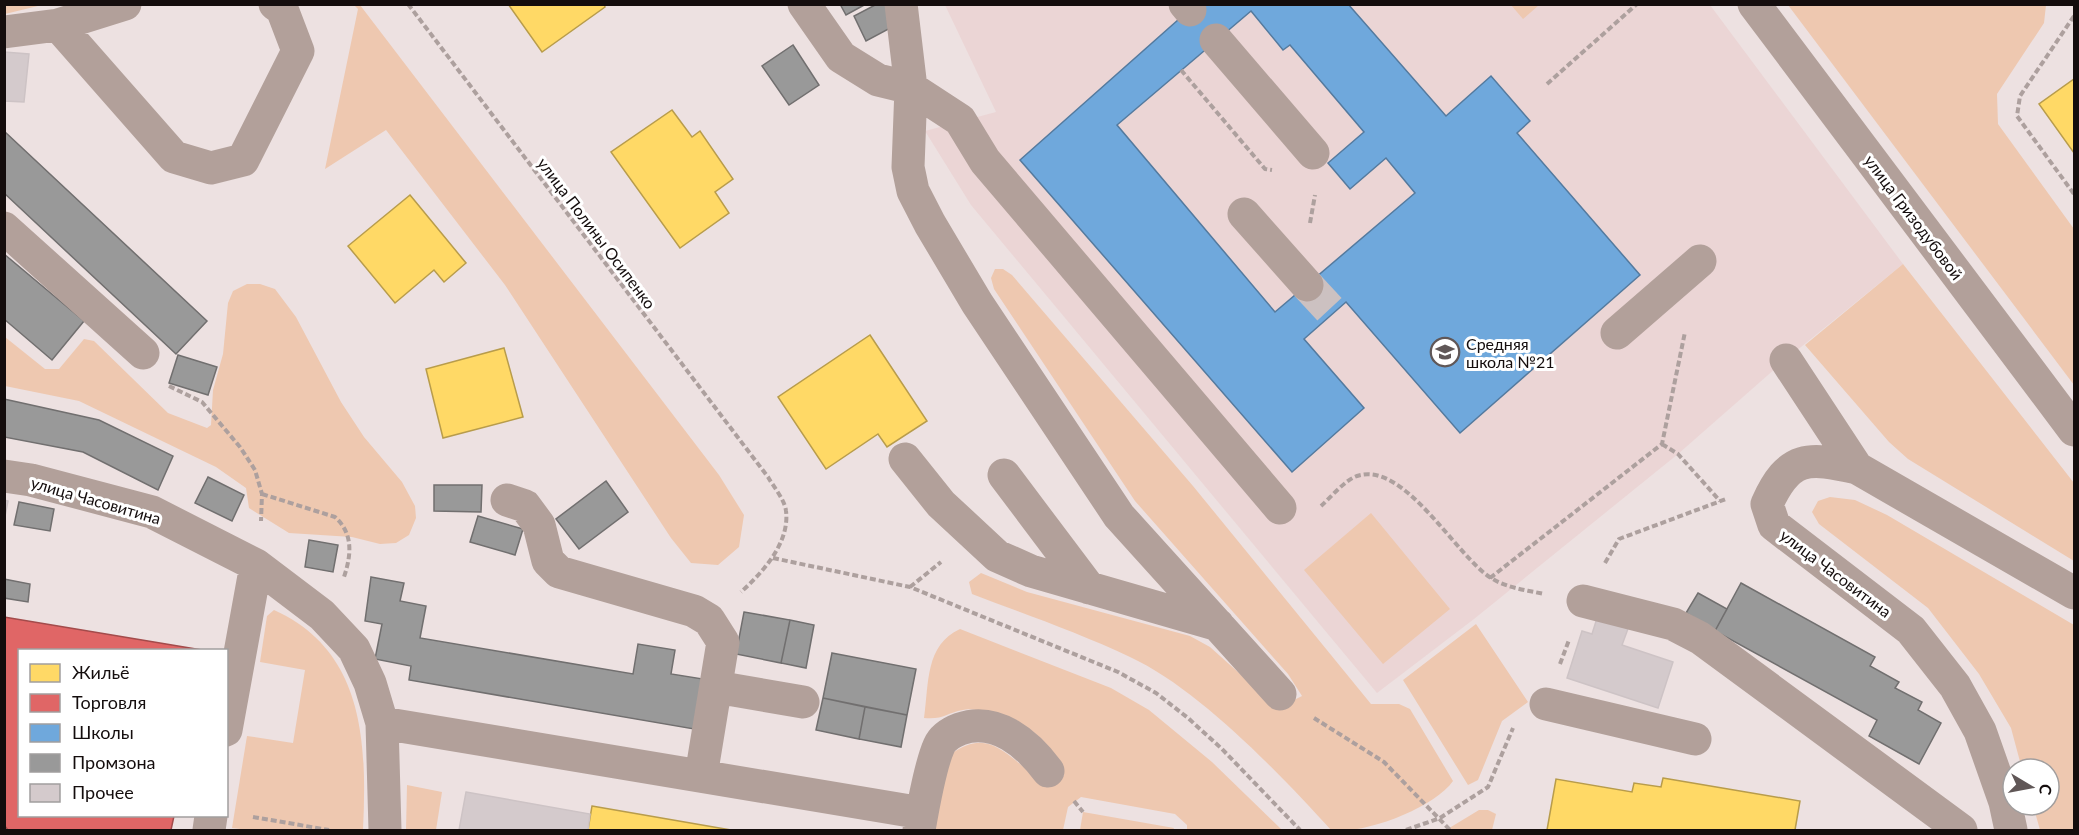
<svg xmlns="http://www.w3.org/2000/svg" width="2079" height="835" font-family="Lato,sans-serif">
  <rect width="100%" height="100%" fill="#ede1e1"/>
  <!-- built -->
  <path fill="#ebd5d5" d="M945 5H1710L1903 264 1785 360 1678 454 1474 619 1377 693 971 205 925 131 996 112Z"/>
  <!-- green -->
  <path fill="#eec8b0" d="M5 4H42V5L5 14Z
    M354 5H360L719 475 744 515 739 547 718 565 691 563 671 538 505 285 386 130 325 169 358 9Z
    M1511 5H1539L1523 19Z
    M1788 5H2046L2044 23 1997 94 1998 124 2074 229V385Z
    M1903 264 2074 483V561L1908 459 1889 442 1805 345Z
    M995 269H1003L1012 275 1193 486 1371 704H1399L1410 709 1453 781C1434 808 1364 835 1331 830 1279 773 1199 689 1130 657 1079 633 1024 614 972 594L969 582 981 573 1027 592 1190 636 1210 647 1278 708 1302 696 1288 674 1135 501 994 289 991 278Z
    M247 284H260L275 289 296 317 341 402 364 437 402 482 415 506 416 518 409 535 396 543 380 544 352 537 289 533 249 508 246 488 216 467 79 401 5 386V337L45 369H59L84 339 94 341 168 413 207 428 211 425 213 390 223 354 228 303 233 291Z
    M1830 497 1855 500 1887 515 2074 625V830H2040L2033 805H2049V769H2022L2011 728 1979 674 1928 608 1819 524 1812 512 1818 501Z
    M1371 513 1450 609 1383 664 1304 570Z
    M274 610C365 651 367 744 363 830H248L232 828 247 736 293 743 305 670 260 662 267 616Z
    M1476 624 1528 702 1502 721 1478 780 1468 785 1403 680Z
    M960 629 1111 688 1149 710 1212 762 1282 830H1187V825L1175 814 1081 797 1068 807 1063 830H933L951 754C983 731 999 747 1025 768 1033 775 1044 780 1053 786L1064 775C1052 740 1023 718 986 712 979 711 970 708 963 710 946 713 943 720 924 718 929 683 925 645 960 629Z
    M407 785 442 792 436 830H406Z
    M1479 810H1488L1496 814 1492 830H1446Z
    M1083 812 1174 828 1173 830H1080Z"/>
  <!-- homes -->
  <path fill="#ffd966" stroke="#b89c4b" stroke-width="1.5" d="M508 4H604L605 7 542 52Z
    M2074 79V153L2039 104Z
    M672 110 692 137 700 131 733 179 715 192 729 213 680 248 611 152Z
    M410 195 466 263 444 282 434 270 395 303 348 246Z
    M870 335 927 421 887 447 878 434 826 469 778 397Z
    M504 348 523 417 443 438 426 369Z
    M1663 778 1800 801 1795 830H1547L1556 779 1632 792 1634 783 1661 787Z
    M592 806 731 830H588Z"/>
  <!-- shops -->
  <path fill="#e06666" stroke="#a34b4b" stroke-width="1.5" d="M4 617 202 650H20V816H174L171 830H8L4 825Z"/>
  <!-- schools -->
  <path fill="#6fa8dc" stroke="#547a9e" stroke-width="1.5" fill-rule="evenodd" d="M1196 4H1348L1446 116 1491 76 1530 121 1517 133 1640 275 1460 433 1346 302 1304 339 1364 408 1292 472 1020 160ZM1251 11 1283 50 1290 45 1364 132 1328 163 1350 189 1386 158 1415 193 1275 312 1117 125Z"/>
  <!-- industry -->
  <path fill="#999" stroke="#716f6f" stroke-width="1.5" d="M840 4H866L846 15Z
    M877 4H885L896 25 866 41 854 16Z
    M793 45 819 85 789 105 762 66Z
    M4 131 207 321 176 354 4 193Z
    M4 254 84 321 52 360 4 319Z
    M178 355 217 367 208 395 169 383Z
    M4 399 99 420 173 456 158 490 83 452 4 437Z
    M208 477 244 495 232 521 195 503Z
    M606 481 628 512 579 549 556 519Z
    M434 485H482L481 512 434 511Z
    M19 502 54 509 50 531 14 525Z
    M478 516 523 529 515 555 470 542Z
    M309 540 338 545 333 572 305 567Z
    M371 577 404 583 400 601 426 606 420 638 633 674 638 644 675 650 671 674 703 679 694 729 409 680 411 666 375 659 382 624 365 621Z
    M4 579 30 584 28 602 4 598Z
    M1741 583 1875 657 1870 666 1899 682 1895 688 1922 702 1918 710 1941 723 1919 764 1869 736 1877 720 1715 631Z
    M1698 593 1727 609 1715 631 1686 613Z
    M744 612 790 620 781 663 736 654Z
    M790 620 814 625 806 668 781 663Z
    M832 653 916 669 907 715 823 698Z
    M823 698 865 707 859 739 816 730Z
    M865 707 907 715 901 747 859 739Z"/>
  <!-- building -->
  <path fill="#d4cacc" stroke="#cdc3c5" stroke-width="1.5" d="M4 52 29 54 24 102 4 101Z
    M4 500 8 501 4 521Z
    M1598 615 1629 626 1622 645 1673 662 1658 708 1567 678 1582 631 1592 634Z
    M466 792 590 814 588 830H459Z"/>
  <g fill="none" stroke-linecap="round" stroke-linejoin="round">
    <!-- minor-tunnel -->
    <path stroke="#ccc1c1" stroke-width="33" stroke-dasharray="33 16" stroke-linecap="butt" d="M1307 285 1333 313"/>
    <!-- path -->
    <path stroke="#ada09e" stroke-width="4" stroke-dasharray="6 3" stroke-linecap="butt" d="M408 4 768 477C773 486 785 500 786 511 790 543 762 573 741 592
      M2074 16 2020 96 2017 116 2074 194
      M1181 70 1265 169 1272 170
      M1547 84 1637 4
      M1310 223 1315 195
      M169 386 202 402 240 447 255 470 262 494 261 521
      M1662 444 1678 454 1720 501
      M262 494 335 517C354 534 351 556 344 577
      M1321 506C1331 497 1345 480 1357 476 1404 460 1456 556 1491 578 1507 588 1526 590 1544 594
      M773 558 910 587 1118 672 1156 693 1188 718 1222 749 1300 830
      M1605 563 1619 539 1726 499
      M1490 578 1662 444 1685 332
      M910 587 941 562
      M1560 664 1569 640
      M1314 718 1384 762 1450 830
      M1074 801 1083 812
      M253 817 329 830
      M1406 830 1440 818 1488 787 1513 728"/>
    <!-- minor -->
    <path stroke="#b2a09a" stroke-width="33" d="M804 4 841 57 878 80 911 88 960 120 985 161 1280 508
      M901 4 911 88 908 167 913 191 930 224 977 303 1119 516 1280 694
      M1185 4 1190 10
      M1754 4 2074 430
      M58 25 174 157 211 168 243 160 298 51 282 9 275 4
      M4 32 58 25 125 4
      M1216 40 1313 153
      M1244 214 1307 285
      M4 228 143 353
      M1617 333 1700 261
      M1786 360 1857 468
      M905 459 941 504 997 556 1031 571 1218 625
      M1004 475 1089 588
      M4 476 31 480 152 512 256 565 322 615 354 649 370 683 382 723 385 830
      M507 500 525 506 539 525 548 561 559 572 694 611 709 620 723 642 701 776
      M1583 601 1673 624 1700 638 1961 830
      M716 687 803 702
      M1546 704 1695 739
      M382 723 922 813
      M226 730 256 565
      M209 830 211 816
      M919 830C923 807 930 766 939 746 943 737 952 732 960 729 996 716 1028 744 1048 771
      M2011 830 2005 802 1980 731 1955 686 1911 630 1774 525 1767 504C1789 455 1808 457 1857 468L2074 593"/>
  </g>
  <!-- icons -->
  <defs>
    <g id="school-ring" transform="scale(1.5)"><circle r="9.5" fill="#fff" stroke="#605757" stroke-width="1.5"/><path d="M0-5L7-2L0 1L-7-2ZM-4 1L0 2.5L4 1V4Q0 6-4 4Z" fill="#605757"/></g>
  </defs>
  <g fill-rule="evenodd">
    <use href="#school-ring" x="1445" y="352"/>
  </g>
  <g text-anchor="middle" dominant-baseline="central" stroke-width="6" stroke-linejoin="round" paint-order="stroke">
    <!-- street labels -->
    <g font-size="16" fill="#140d0d" stroke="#fff">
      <text transform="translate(1914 217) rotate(53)">улица Гризодубовой</text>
      <text transform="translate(597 233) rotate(53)">улица Полины Осипенко</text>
      <text transform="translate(96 500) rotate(16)">улица Часовитина</text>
      <text transform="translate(1836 573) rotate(37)">улица Часовитина</text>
    </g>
    <!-- poi labels -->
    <g font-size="16" fill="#140d0d" stroke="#fff" text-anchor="start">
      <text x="1466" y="343">Средняя<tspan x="1466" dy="18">школа №21</tspan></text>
    </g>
  </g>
  <!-- border -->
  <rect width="2079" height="835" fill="none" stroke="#140d0d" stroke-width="12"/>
  <!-- legend -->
  <rect x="18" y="649" width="210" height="168" fill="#ffffff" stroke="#a19e9e" stroke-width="1.5"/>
  <rect x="30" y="664" width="30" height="18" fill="#ffd966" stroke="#a19e9e" stroke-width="1.5"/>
  <text x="72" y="679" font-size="18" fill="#140d0d">Жильё</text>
  <rect x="30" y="694" width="30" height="18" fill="#e06666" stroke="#a19e9e" stroke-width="1.5"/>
  <text x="72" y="709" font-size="18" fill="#140d0d">Торговля</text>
  <rect x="30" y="724" width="30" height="18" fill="#6fa8dc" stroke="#a19e9e" stroke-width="1.5"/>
  <text x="72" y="739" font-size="18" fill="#140d0d">Школы</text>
  <rect x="30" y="754" width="30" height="18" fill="#999999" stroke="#a19e9e" stroke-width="1.5"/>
  <text x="72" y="769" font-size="18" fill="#140d0d">Промзона</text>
  <rect x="30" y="784" width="30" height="18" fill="#d4cacc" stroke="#a19e9e" stroke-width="1.5"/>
  <text x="72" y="799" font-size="18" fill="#140d0d">Прочее</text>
  <!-- north arrow -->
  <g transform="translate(2031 787) rotate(100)"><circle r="28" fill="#ffffff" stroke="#a19e9e" stroke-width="1.5"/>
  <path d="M0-4.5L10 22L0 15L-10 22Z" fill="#605757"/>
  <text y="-9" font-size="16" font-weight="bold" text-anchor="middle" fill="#140d0d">С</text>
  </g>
</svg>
